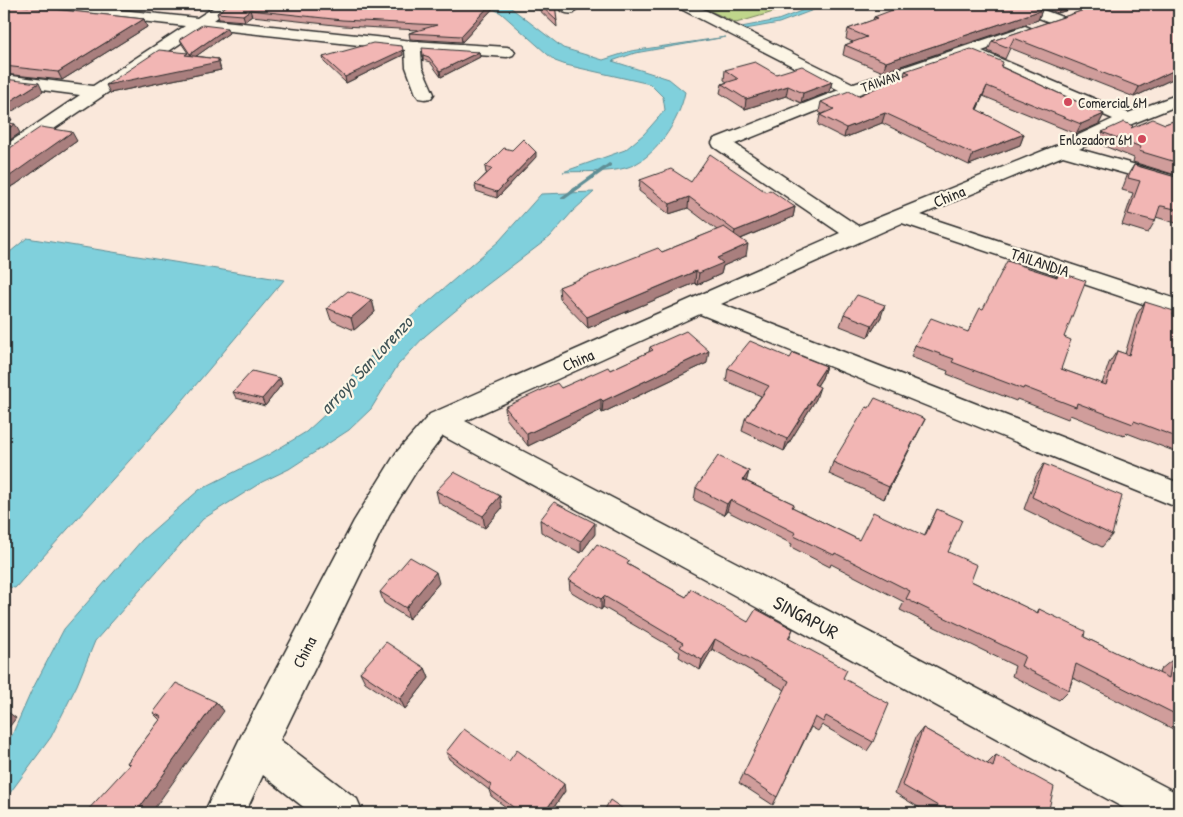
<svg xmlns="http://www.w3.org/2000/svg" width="1183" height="817" font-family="'Patrick Hand',sans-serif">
  <rect width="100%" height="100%" fill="#fae8db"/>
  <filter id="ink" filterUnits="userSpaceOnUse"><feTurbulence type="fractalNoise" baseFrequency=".02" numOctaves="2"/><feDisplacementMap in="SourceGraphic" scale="10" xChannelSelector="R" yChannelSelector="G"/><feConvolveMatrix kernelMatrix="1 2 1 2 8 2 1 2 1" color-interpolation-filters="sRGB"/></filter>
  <g filter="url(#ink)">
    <!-- green -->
    <path fill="#bfd58b" stroke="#75805b" d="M696 4H801L736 23Z"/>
    <!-- water -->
    <path fill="#80d0dc" stroke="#5e8e95" d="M484 4H506L563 48 603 60 631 51 726 37 635 53 612 61 669 79 685 92C680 120 654 161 625 168 609 173 581 171 563 172L625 150 644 134 665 110 663 97 650 84 566 65 555 61 501 13Z
      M819 4H829L779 23 740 30 736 28 778 20Z
      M594 192 573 211 550 237 484 287 425 336 398 365 371 409 349 430 289 469 262 482 203 519 95 641 77 685 51 737 4 801V745L12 735 31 692 64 629 142 540 199 490 268 455 306 432 330 410 344 387 365 362 406 321 499 241 541 194Z
      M27 238 284 280 173 412 15 588 4 586V257Z"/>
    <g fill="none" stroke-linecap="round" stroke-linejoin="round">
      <!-- stream -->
      <path fill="#5e8e95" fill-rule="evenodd" d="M609 163 611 164V166L565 199H561V197Z"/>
      <!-- minor casing -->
      <g stroke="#2b2b2b" stroke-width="3">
        <path id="minor" d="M19 4H64L197 18 219 4H235L214 20 413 41 507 47 513 49 515 52 513 55 507 57 421 51 422 67 434 94 431 98 425 99 419 98 416 94 406 67 405 50 203 28 11 158 4 160V146L80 95 4 85V75L93 86 185 26 26 8 21 7Z
          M556 4H571L576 10 574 13C565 15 561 11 556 4Z
          M675 4H693L854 84 1025 26 1030 28 1033 31 1030 34 982 51 1128 113 1179 94V105L1134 123 1079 149 1179 177V189L1063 156 921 215 1179 300V316L902 223 721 304 1179 483V508L700 314 465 421 1179 794V813H1133L443 436 417 470 389 515 280 740 357 799 363 813H311L263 775 245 813H204L243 732 354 521 396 453 430 414 840 233 714 147 712 143 714 139 839 90 677 7ZM967 56 1113 119 1055 146 858 226 735 144 859 94Z
          M1008 4H1027L1062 17 1064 20 1062 23H1052L1010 7Z"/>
      </g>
      <!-- minor -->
      <use href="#minor" fill="#fcf5e5" fill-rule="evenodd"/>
    </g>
    <!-- wall -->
    <path fill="#d09d9b" stroke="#2b2b2b" d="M4 4 144 19 147 27 62 80 4 74Z
      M229 4H497L462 42 410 39 409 33 418 30 344 26 252 16 245 21 219 19 217 13Z
      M533 4H555L557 27Z
      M1032 4H1087L1058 13Z
      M1102 4 1179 76 1134 97 1010 48 1005 59 988 51 992 41Z
      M1042 10 1038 20 883 72 843 55 845 45 853 42 846 39 848 29 873 20 874 17Z
      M229 33 196 56 218 59 220 67 221 70 110 93 188 53 182 44 180 39Z
      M479 52 480 57 441 77 430 62 423 60V55Z
      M403 55 346 83 324 62 323 57Z
      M1002 67 1104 114 1099 124 1076 134 983 96 977 110 1024 134 1020 145 969 165 882 123 844 138 818 125 820 115 822 114 819 112 821 102 858 96 904 76 905 71Z
      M725 70 776 74 832 82 829 92 801 103 786 96 745 109 720 93 722 84 727 82 724 80Z
      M1179 119V176L1133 162 1134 158 1097 143 1102 132 1165 124Z
      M77 141 15 185 11 187 4 186V151Z
      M536 157 497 198 476 191 475 185 487 173H486L485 167Z
      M1134 165 1179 178V224L1156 217 1155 221 1148 233 1122 225 1133 193 1122 190 1127 176Z
      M640 180 691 182 766 192 795 207 793 217 741 239 746 256 723 266 721 274 697 285 695 283 588 328 560 299 559 287 662 252 717 230 688 208 669 214 639 191Z
      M1059 272 1064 337 1061 369 1102 384 1109 363 1117 351 1125 354 1137 314 1145 302 1173 315 1179 317V453L1127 433 1124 436 1070 415 1068 419 1017 399 1016 401 947 374 948 371 911 357 915 345 968 332 983 309 1056 277Z
      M372 300 375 312 354 330 331 320 327 308Z
      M844 314 881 317 868 337 840 326Z
      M650 347 707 363 602 413 601 410 528 446 506 418 505 407 561 388 610 370 649 352Z
      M790 358 826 366 822 378 817 386 816 399 784 451 742 431 745 419 761 396 726 381 728 368Z
      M280 378 282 384 265 406 236 398 233 392Z
      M925 419 884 499 829 474 833 462Z
      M1044 464 1112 535 1102 547 1024 509 1036 476Z
      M749 471 746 481 794 504 792 507 859 540 924 536 937 509 948 552 971 581 1037 613 1039 609 1084 637 1159 674 1160 670 1172 660 1179 663V732L1073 678 1069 690 1059 700 1012 676 1015 666 900 610 904 602 831 564 830 567 791 547 792 544 727 511 724 515 694 500 696 488Z
      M436 491 502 508 485 528 439 503Z
      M540 520 595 534 581 553 541 532Z
      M629 565 686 597 748 622 793 629 789 639 843 678 873 742 867 751 822 725 818 731 811 727 773 805 739 783 785 690 712 649 700 670 679 657 680 652 603 607 601 610 570 591 569 580Z
      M439 583 409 619 384 603 380 592Z
      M425 668 429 678 405 709 365 682 360 672Z
      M216 702 224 711 129 765 127 763 160 720 153 713Z
      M923 728 987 764 996 755 1048 813H928L895 793 916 737Z
      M446 752 509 761 565 791 550 813H514L491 796 489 790 449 759Z"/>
    <!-- shaded-wall -->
    <path fill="#a97f7e" stroke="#2b2b2b" d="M491 4H497L462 42 461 36Z
      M1062 4H1087L1058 13Z
      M250 10 252 16 245 21 243 15Z
      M1042 10 1038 20 883 72 886 62Z
      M144 19 147 27 62 80 58 72Z
      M227 28 229 33 192 59 190 54Z
      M402 46 403 55 346 83 345 77Z
      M479 52 480 57 441 77 440 71Z
      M218 59 220 67 221 70 110 93 106 85Z
      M1179 68V76L1134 97 1139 87Z
      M832 82 829 92 801 103 803 93Z
      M39 83 43 92 8 114 12 120 4 125V105Z
      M788 86 786 96 745 109 746 99Z
      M987 86 983 96 972 119 976 109Z
      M885 113 882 123 844 138 846 128Z
      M1104 114 1099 124 1076 134 1081 124Z
      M15 124 20 133 4 144V131Z
      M72 132 77 141 15 185 11 187 5 178Z
      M1024 134 1020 145 969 165 973 154Z
      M536 152V157L497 198V192Z
      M689 197 688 208 669 214 670 204Z
      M795 207 793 217 733 242 735 231Z
      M748 244 746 256 723 266 721 274 697 285 699 273 717 258Z
      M696 271 695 283 588 328 587 317Z
      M372 300 375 312 354 330 351 318Z
      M885 305 881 317 868 337 872 325Z
      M709 351 707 363 602 413 603 401Z
      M826 366 822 378 810 396 814 384Z
      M280 378 282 384 265 406 262 399Z
      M820 387 816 399 784 451 787 439Z
      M601 399V410L528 446 527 434Z
      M925 419 919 431 884 499 889 487Z
      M749 471 746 483 743 480Z
      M500 496 502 508 485 528 483 516Z
      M730 500 727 511 724 515 727 504Z
      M595 523V534L581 553V541Z
      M436 572 439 583 409 619 406 608Z
      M604 596 603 607 601 610V599Z
      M715 639 712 649 700 670 702 660Z
      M425 668 429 678 405 709 400 699Z
      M216 702 224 711 151 813H147L140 807Z
      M4 709 16 718 4 734Z
      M564 784 565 791 550 813H544Z"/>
    <!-- building -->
    <path fill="#f2b6b4" stroke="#2b2b2b" d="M4 4H8L144 19 58 72 4 66Z
      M229 4H491L461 36 409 33 437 25 342 20 250 10 243 15 217 13Z
      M539 4H555L557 21Z
      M908 4H1025L1042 10 886 62 845 45 867 37 848 29 878 18 874 17Z
      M1102 4H1179V68L1139 87 1014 38 1009 48 992 41Z
      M202 25 227 28 190 54 180 39Z
      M373 43 402 46 403 50 345 77 323 57Z
      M422 48 479 52 440 71 429 57 423 55Z
      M971 49 1003 62 1001 67 1104 114 1081 124 987 86 976 109 1024 134 973 154 885 113 846 128 820 115 834 109 821 102 849 91 858 96 910 73 905 71Z
      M159 50 188 53 185 55 218 59V62L106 85Z
      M755 62 776 74 802 66 832 82 803 93 788 86 746 99 722 84 738 79 725 70Z
      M4 79 39 83 4 105Z
      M1153 119 1165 124 1179 119V163L1139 151 1141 147 1102 132 1124 122 1133 126 1131 128Z
      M4 122 15 124 4 131Z
      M41 127 72 132 10 176 5 178H4V151L7 150Z
      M523 139 536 152 497 192 475 185 492 169 485 167 504 148 512 150Z
      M710 154 766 192 770 190 795 207 735 231 689 197 670 204 640 180 671 169 691 182Z
      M1134 165 1179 178V210L1162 206H1160L1155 221 1128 214 1140 181 1128 178Z
      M724 227 748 244 717 258 723 263 699 273 696 271 587 317 559 287 658 248 662 252Z
      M1007 261 1057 277 1059 272 1086 281 1064 337 1071 340 1061 369 1106 385 1117 351 1129 355 1145 302 1174 311 1173 315 1179 317V438L1134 421 1133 424 1077 403 1076 407 1024 387 1023 389 952 362 954 359 915 345 931 318 968 332 980 308 983 309Z
      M348 291 372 300 351 318 327 308Z
      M857 295 885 305 872 325 844 314Z
      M686 331 709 351 603 401 601 399 527 434 505 407 557 383 561 388 608 367 610 370 653 350 650 347Z
      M750 341 790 358 793 353 826 366 814 384 820 387 787 439 745 419 769 386 728 368Z
      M252 371 280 378 262 399 233 392Z
      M875 398 925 419 889 487 833 462 866 407 869 408Z
      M718 456 749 471 743 480 794 504 792 507 859 540 873 512 925 536 937 509 962 520 948 552 977 565 971 581 1038 613 1039 609 1085 631 1084 637 1169 678 1172 660 1179 663V716L1076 664 1069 690 1021 666 1025 656 906 599 910 591 835 553 834 555 794 536 796 533 730 500 727 504 696 488Z
      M1044 464 1122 496 1112 535 1032 497Z
      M454 472 500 496 483 516 436 491Z
      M554 502 595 523 581 541 540 520Z
      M597 544 629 561 627 564 686 597 691 589 748 622 756 609 793 629 788 638 847 670 843 678 889 704 873 742 826 716 823 722 815 717 777 797 743 774 789 681 715 639 702 660 680 647 683 643 604 596 601 599 569 580Z
      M410 557 436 572 406 608 380 592Z
      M386 642 425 668 400 699 360 672Z
      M176 683 216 702 140 807 147 813H85L130 764 127 763 162 717 153 713Z
      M923 728 993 767 996 755 1054 787 1048 813H950L902 785Z
      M464 729 509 761 517 750 564 784 544 813H521L489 789 491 785 446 752Z
      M610 800 629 813H603Z"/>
  </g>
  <!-- markers -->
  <g fill="#d1495b" stroke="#fcf5e5" stroke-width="2">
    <circle cx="1068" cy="102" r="5"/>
    <circle cx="1142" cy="139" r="5"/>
  </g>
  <g text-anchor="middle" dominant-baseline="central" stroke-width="4.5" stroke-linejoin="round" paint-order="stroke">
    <!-- far-street labels -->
    <g font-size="14" fill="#2b2b2b" stroke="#fcf5e5">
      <text transform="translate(880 81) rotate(-19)">TAIWAN</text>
    </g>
    <!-- far-poi labels -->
    <g font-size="14" fill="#2b2b2b" stroke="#fcf5e5" text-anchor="start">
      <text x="1078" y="102">Comercial 6M</text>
      <text x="1132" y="139" text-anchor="end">Enlozadora 6M</text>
    </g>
    <!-- street labels -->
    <g font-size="16" fill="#2b2b2b" stroke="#fcf5e5">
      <text transform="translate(949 196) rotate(-22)">China</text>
      <text transform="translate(1040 262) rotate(18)">TAILANDIA</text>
      <text transform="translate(578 360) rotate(-24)">China</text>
      <text transform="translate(304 652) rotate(-63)">China</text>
    </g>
    <!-- water labels -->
    <g font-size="18" font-style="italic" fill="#405457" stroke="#fcf5e5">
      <text transform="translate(366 365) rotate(-47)">arroyo San Lorenzo</text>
    </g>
    <!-- near-street labels -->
    <g font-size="19" fill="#2b2b2b" stroke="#fcf5e5">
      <text transform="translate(806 617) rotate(28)">SINGAPUR</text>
    </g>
  </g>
  <!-- margin -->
  <rect width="1183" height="817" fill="none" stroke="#fcf5e5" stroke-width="20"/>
  <rect x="10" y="10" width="1163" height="797" fill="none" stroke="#2b2b2b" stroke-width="2" filter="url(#ink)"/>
</svg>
